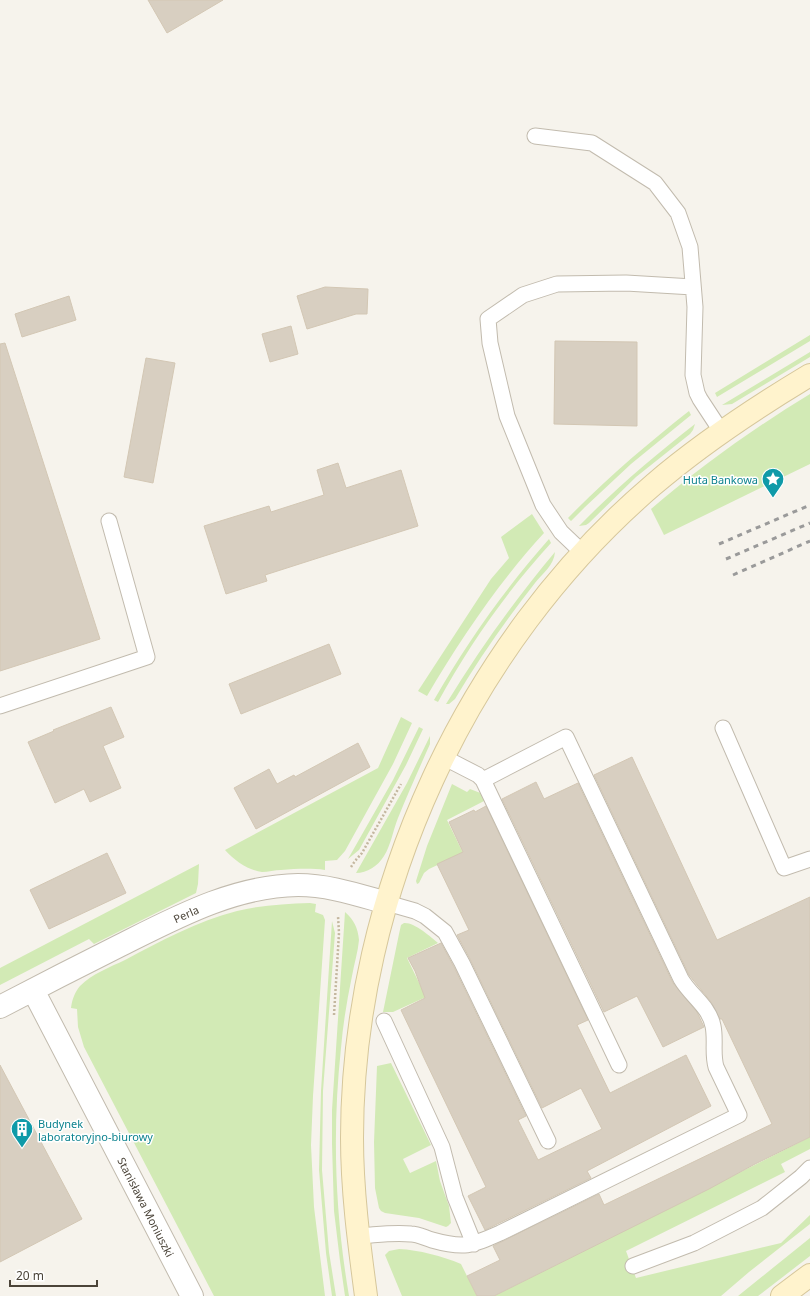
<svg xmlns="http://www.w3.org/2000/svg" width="810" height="1296" font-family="'Noto Sans',sans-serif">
  <rect width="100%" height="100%" fill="#f6f3ec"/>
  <!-- green -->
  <path fill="#d2eab5" d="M810 335V341L717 397 715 393Z
    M810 352V357L732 404 722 405Z
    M810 394V464L664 535 651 509C701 466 754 428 810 394Z
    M689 411 691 415 631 464 585 507 571 521 568 518C606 479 647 444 689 411Z
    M695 424 693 430 690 434 636 477 589 523 586 525 579 526C615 489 654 456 695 424Z
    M532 514 544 533C499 582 461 638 427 696L418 691 491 579 509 558 501 537Z
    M549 539 551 543C507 591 469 645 438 702L434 700C467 642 505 589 549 539Z
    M555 552C554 565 543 573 535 583 506 620 479 658 455 699L449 704H446C479 650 514 601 555 552Z
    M401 717 412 723 393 764 345 851 337 860 325 861V870C310 868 296 869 281 870 275 870 268 872 262 872 248 870 235 861 225 850L378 768Z
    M419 727 423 729 406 765 359 850 348 859 393 780Z
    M430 736V744C419 769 408 793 398 818 393 830 391 845 384 856 378 866 367 873 356 873L407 783Z
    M452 784 467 792 470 789 483 794 488 799 447 820 463 853 429 869 424 873 419 883 417 884 416 881 427 846Z
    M199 864 198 884 196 893 94 944 89 939 0 985V968Z
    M310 903 316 904 315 912 323 915 325 920 313 1096 311 1145 314 1207 325 1296H214L84 1047 78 1027 77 1009 71 1008C72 999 75 992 80 986 92 974 110 967 125 960 161 941 197 921 237 911 261 905 285 904 310 903Z
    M345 912C354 920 358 928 359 940 358 952 354 964 352 976 347 1000 343 1024 341 1048 332 1131 335 1214 349 1296H345L340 1261 334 1211 332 1144V1110Z
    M332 921 335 933 323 1091 322 1170 329 1252 336 1296H332L326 1253 319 1170 321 1091Z
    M404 923C414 922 431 937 438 943L407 958 426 997 393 1012H383L399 934 401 925Z
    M391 1063 431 1145 403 1159 410 1173 436 1161 440 1181 449 1206 451 1223 448 1226 446 1227 419 1218 385 1213 381 1211 379 1208 375 1188 374 1142 377 1066Z
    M810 1137V1149L781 1164 785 1172 626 1251 636 1278 781 1243 810 1215V1224L749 1272 721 1296H494Z
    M810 1238V1256L758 1296H738Z
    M399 1249C419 1250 442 1256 461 1264L477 1296H402L385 1255 389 1251Z"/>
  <!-- building -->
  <path fill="#d8cfc1" stroke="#d3c7b4" d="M148 0H223L167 33Z
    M325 287 368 289 367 314H356L307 329 297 296Z
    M69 296 76 320 22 337 15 314Z
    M291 326 298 354 270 362 262 334Z
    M555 341 637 342V426L554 424Z
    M5 343 100 639 0 671V344Z
    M146 358 175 363 153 483 124 477Z
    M338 463 346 488 401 470 418 526 265 575 267 581 226 594 204 526 269 506 271 512 324 495 317 470Z
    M329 644 341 674 241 714 229 684Z
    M111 707 124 737 103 746 121 788 90 802 84 789 55 803 28 742 54 731 53 730Z
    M358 743 370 767 256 829 234 788 269 769 277 784 294 775 295 777Z
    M632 757 717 940 810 897V1137L755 1164 709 1189 494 1296H477L467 1276 500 1260 493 1246 599 1194 604 1205 772 1124 722 1019H720L711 1002 689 975 594 775Z
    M536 782 544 799 578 783 673 983 697 1012 704 1027 663 1047 637 996 604 1012 502 799Z
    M486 806 588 1020 577 1025 610 1093 686 1055 711 1106 587 1171 591 1178 485 1230 468 1196 486 1187 401 1010 425 998 415 971 408 958 441 943 454 967 526 1116 518 1120 538 1160 602 1129 581 1088 542 1108 470 959 457 935 469 930 437 864 463 852 449 822 474 810 475 812Z
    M107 853 126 893 49 929 30 890Z
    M0 1065 82 1219 0 1262Z"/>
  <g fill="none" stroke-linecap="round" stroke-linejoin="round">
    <!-- lane casing -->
    <g stroke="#c2bbae" stroke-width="17">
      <path id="lane" d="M535 136 592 143 655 183 678 213 690 247 695 307 693 375 697 393 700 399 721 431
        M583 553 561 532 543 505 507 416 490 343 488 319 523 295 557 284 626 283 693 287
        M0 706 147 657 109 521
        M723 728 784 868 810 859
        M443 757 478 775 483 780 619 1065
        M387 903 415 911 425 916 445 932 462 963 548 1141
        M384 1021 442 1147 455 1197 474 1244
        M358 1236C376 1235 393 1232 411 1234 418 1234 425 1238 432 1240 464 1249 471 1246 500 1233L739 1115 716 1067C712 1053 716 1040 713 1026 709 1006 691 996 681 979L566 737 483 780
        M633 1266 694 1243 762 1208 801 1177 810 1168"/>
    </g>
    <!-- street casing -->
    <g stroke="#c2bbae" stroke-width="24">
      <path id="street" d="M33 990 192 1296
        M0 1007C40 986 79 966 119 946 175 918 233 886 298 885 329 885 358 895 387 903"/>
    </g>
    <!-- secondary casing -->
    <g stroke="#d6c79b" stroke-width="24">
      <path id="secondary" d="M366 1296C359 1243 352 1191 352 1138 352 893 467 644 653 485 702 443 755 408 810 375
        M782 1296 810 1275"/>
    </g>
    <!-- path -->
    <path stroke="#c4b79f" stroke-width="2.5" stroke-dasharray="2 2" stroke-linecap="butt" d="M351 867 355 861 362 853 401 784
      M334 1015 339 933 338 916"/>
    <!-- lane -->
    <use href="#lane" stroke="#fff" stroke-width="15"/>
    <!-- street -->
    <use href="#street" stroke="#fff" stroke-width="22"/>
    <!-- secondary -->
    <use href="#secondary" stroke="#fff3cd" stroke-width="22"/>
    <!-- rail -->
    <path stroke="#9a9a9a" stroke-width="3" stroke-dasharray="5 5" stroke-linecap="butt" d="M719 544 810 505
      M726 559 810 523
      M733 575 810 541"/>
  </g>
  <!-- icons -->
  <defs>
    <g id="sight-pin" transform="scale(1.15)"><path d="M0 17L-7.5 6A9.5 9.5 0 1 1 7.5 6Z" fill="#0f9aa8" stroke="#fff"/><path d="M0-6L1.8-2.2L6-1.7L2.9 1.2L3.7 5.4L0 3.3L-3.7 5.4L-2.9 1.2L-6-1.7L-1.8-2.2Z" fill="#fff"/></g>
    <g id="building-pin" transform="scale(1.15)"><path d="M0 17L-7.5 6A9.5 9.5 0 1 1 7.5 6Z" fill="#0f9aa8" stroke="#fff"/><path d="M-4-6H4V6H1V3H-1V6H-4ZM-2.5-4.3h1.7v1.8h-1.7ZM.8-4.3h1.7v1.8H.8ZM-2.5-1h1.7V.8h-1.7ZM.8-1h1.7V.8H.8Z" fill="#fff"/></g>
  </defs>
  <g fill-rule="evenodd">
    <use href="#sight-pin" x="773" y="479"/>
    <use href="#building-pin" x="22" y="1129"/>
  </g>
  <g text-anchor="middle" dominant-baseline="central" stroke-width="3" stroke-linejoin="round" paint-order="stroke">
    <!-- culture labels -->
    <g font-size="11" fill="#0d838f" stroke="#fff" text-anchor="end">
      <text x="758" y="479">Huta Bankowa</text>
      <text x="38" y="1123" text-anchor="start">Budynek<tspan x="38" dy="13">laboratoryjno-biurowy</tspan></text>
    </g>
    <!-- street labels -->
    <g font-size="11" fill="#4b4439" stroke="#fff">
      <text transform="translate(186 914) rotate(-24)">Perla</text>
      <text transform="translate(146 1207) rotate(63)">Stanisława Moniuszki</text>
    </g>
  </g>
  <!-- scale -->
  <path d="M10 1280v6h87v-6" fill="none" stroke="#4b4439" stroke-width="2"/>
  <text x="16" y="1280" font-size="12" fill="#4b4439" stroke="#ffffff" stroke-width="3" paint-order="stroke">20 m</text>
</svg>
